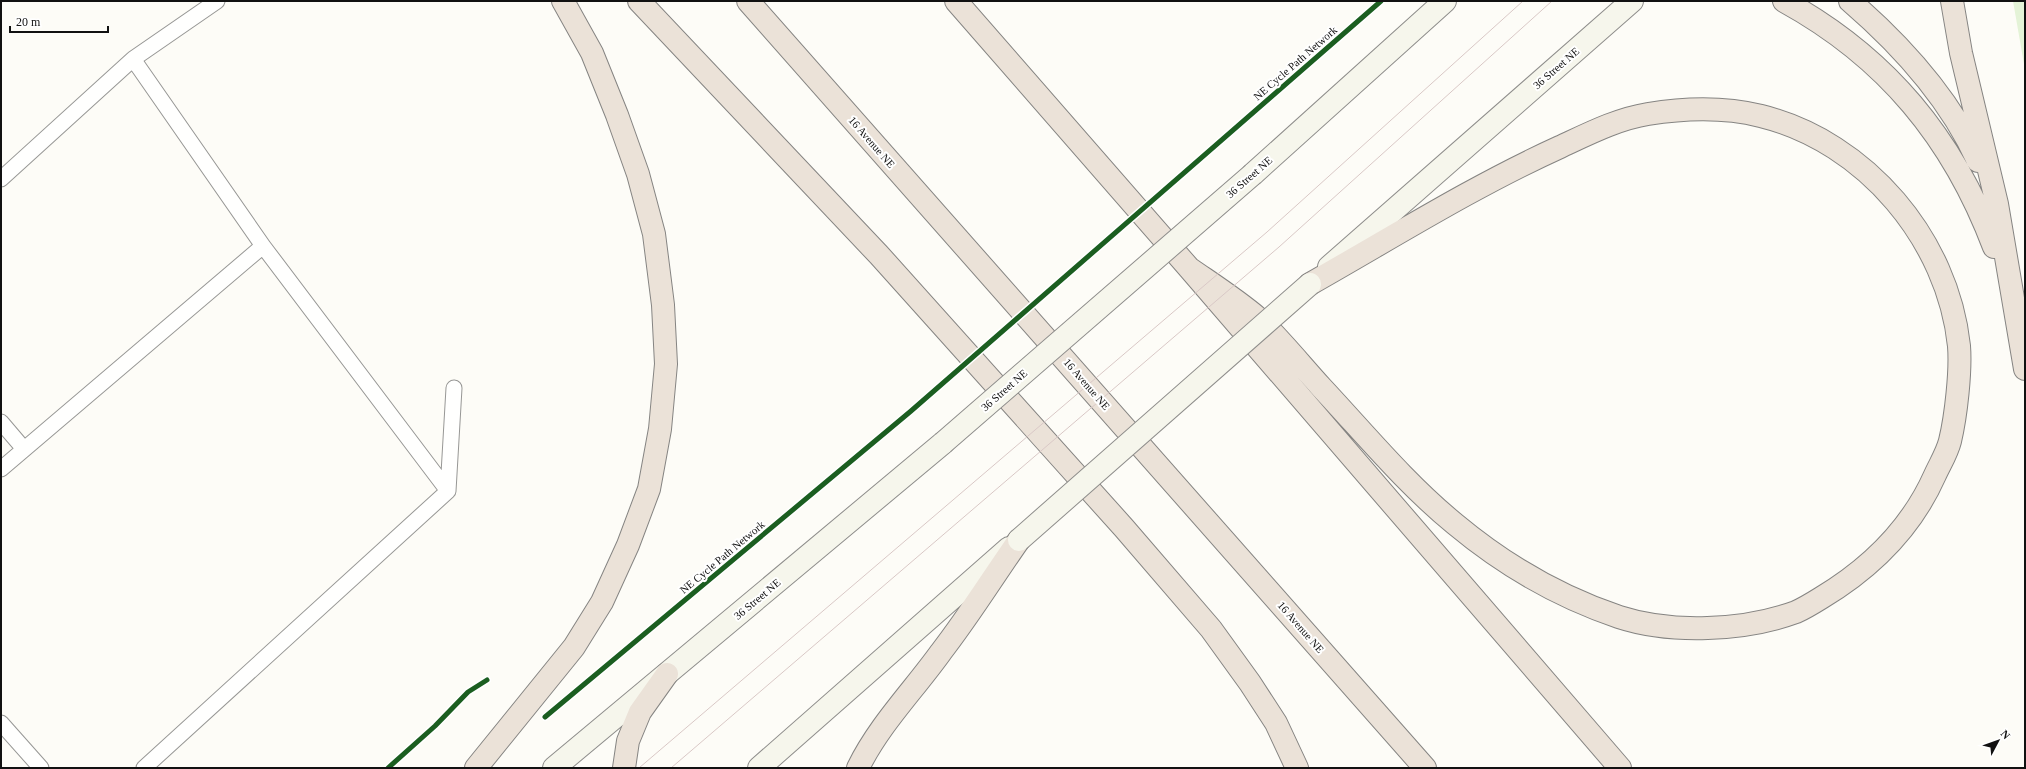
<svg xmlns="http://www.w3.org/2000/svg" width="2026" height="769" font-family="'Times New Roman',serif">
  <rect width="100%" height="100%" fill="#fdfcf7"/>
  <!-- green -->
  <path fill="#e4f3d7" d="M2013 1H2025V70Z"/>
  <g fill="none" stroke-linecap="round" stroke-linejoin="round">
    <!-- lane casing -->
    <g stroke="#979795" stroke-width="17">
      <path id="lane" d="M133 59 217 1
        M1 179 133 59 263 246 1 469
        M1 422 24 449
        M448 491 454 388
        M1 723 41 768
        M144 768 448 491 263 246"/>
    </g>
    <!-- secondary casing -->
    <g stroke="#8e8d8b" stroke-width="24">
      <path id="secondary" d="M1253 174 1445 1
        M1329 267 1632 1
        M554 768 943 443
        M759 768 1009 548"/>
    </g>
    <!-- highway casing -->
    <g stroke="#858482" stroke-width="24">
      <path id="highway" d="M639 1 879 255 1124 528 1211 629 1250 683 1276 723 1297 768
        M748 1 1425 768
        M956 1 1189 268 1620 768
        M1784 1C1886 57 1953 138 1994 247
        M1850 1C1901 45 1950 99 1978 161
        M1952 1 1961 53 1997 204 2025 369
        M1189 268C1212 284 1237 300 1258 318 1281 340 1301 365 1322 388 1365 434 1406 484 1455 524 1503 564 1559 597 1619 617 1671 634 1744 631 1796 612 1805 608 1813 603 1821 598 1871 568 1911 529 1935 475 1940 464 1947 453 1950 441 1956 416 1961 371 1959 346 1948 240 1866 142 1761 116 1725 107 1685 108 1648 114 1617 119 1588 134 1560 147 1474 186 1393 237 1310 284
        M476 768 574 647 602 602 628 545 649 489 660 429 666 364 663 305 654 234 638 174 617 115 592 53 563 1
        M624 768 628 741 640 712 667 674
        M858 768C879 725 913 691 941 652 969 616 993 577 1019 540"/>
    </g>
    <!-- lane -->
    <use href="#lane" stroke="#fffffe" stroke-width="15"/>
    <!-- secondary -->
    <use href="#secondary" stroke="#f6f6ec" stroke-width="22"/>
    <!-- highway -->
    <use href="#highway" stroke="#ebe2d8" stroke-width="22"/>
    <!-- tram -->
    <path stroke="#d9c8c6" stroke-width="1" d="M639 768 1267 232 1523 1
      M671 768 1279 247 1552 1"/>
    <!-- secondary-bridge casing -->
    <g stroke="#8e8d8b" stroke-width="24" stroke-linecap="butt">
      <path id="secondary-bridge" d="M943 443 1253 174
        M1019 540 1310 284"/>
    </g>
    <!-- secondary-bridge -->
    <use href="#secondary-bridge" stroke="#f6f6ec" stroke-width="22"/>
    <!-- cycleway casing -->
    <g stroke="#fff" stroke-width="8">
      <path id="cycleway" d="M545 717 911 411 1381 1
        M388 768 435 726 468 692 487 680"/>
    </g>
    <!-- cycleway -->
    <use href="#cycleway" stroke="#1b5e20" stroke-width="5"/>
  </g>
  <g text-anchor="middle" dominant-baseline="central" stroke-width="4" stroke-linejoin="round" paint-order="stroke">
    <!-- street labels -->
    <g font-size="11" fill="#111" stroke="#fff">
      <text transform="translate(1295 63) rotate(-41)">NE Cycle Path Network</text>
      <text transform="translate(1556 68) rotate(-41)">36 Street NE</text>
      <text transform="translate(872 142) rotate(49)">16 Avenue NE</text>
      <text transform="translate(1249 177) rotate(-41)">36 Street NE</text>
      <text transform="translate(1087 384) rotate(49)">16 Avenue NE</text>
      <text transform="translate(1004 390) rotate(-41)">36 Street NE</text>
      <text transform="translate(722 557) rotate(-40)">NE Cycle Path Network</text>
      <text transform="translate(757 599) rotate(-40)">36 Street NE</text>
      <text transform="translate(1301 627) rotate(49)">16 Avenue NE</text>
    </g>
  </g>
  <!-- border -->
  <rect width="2026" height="769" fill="none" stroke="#111111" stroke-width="4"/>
  <!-- north arrow -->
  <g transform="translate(1998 741) rotate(49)" stroke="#ffffff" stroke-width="3" paint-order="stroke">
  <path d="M0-3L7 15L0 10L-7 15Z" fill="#111111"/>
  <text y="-6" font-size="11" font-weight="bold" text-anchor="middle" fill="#111111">N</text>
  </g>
  <!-- scale -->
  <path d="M10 26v6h98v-6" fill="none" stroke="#111111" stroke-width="2"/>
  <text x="16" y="26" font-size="12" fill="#111111" stroke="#ffffff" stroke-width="3" paint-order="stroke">20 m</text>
</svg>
